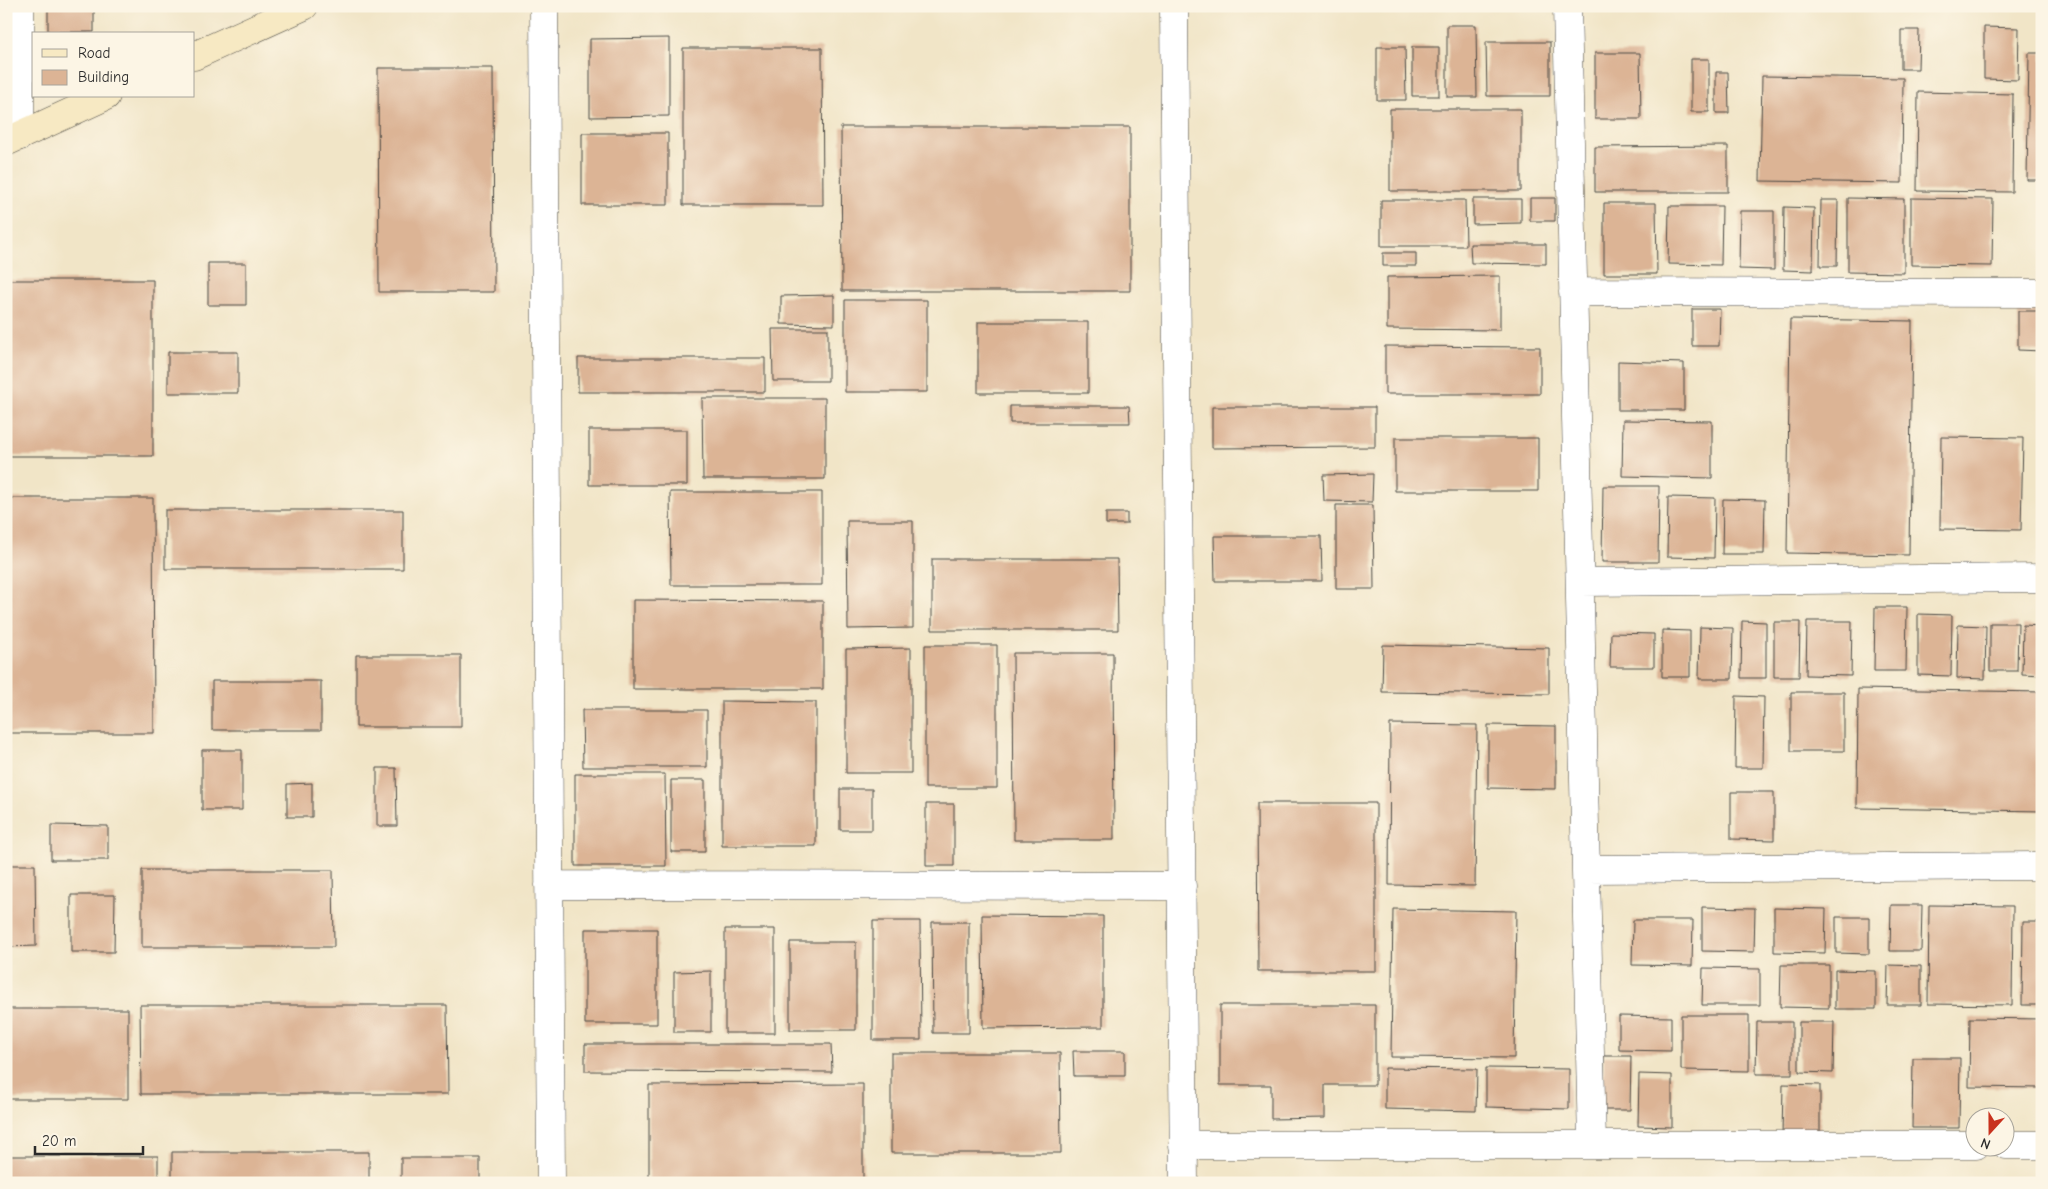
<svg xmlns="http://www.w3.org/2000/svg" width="2048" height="1189" font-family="'Comic Neue',sans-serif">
  <rect width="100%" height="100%" fill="#fcf5e5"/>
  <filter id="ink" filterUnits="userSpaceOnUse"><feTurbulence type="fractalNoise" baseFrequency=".02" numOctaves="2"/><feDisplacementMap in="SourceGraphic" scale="10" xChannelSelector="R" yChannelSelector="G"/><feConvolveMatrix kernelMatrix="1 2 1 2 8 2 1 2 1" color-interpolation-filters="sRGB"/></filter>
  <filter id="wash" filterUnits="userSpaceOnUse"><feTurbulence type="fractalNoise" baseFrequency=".0096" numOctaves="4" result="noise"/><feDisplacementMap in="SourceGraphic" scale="20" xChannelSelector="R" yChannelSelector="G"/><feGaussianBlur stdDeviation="1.12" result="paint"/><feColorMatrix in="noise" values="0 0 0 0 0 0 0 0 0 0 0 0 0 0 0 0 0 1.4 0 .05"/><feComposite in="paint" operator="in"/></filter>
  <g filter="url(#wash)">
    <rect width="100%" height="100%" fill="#f1e5c7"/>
    <g id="blocks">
      <!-- building -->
      <path fill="#dcb495" d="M48 6H94V32H48Z
        M1447 25H1476L1477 97H1447Z
        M1984 27 2019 28 2018 80 1984 79Z
        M1901 30H1919L1918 69H1901Z
        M669 38V116L590 117V39Z
        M1486 42H1550V96H1487Z
        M1377 47H1405L1406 100H1377Z
        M1412 47H1439V96H1412Z
        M683 48H822L823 205H683Z
        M1595 53H1640L1641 119H1595Z
        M2029 53H2042V180H2027Z
        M1691 59H1709V112H1691Z
        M378 68H493L494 292H379Z
        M1716 72H1728L1729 113H1716Z
        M1762 76 1903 78 1902 183 1760 181Z
        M1918 92 2013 94 2012 192 1917 191Z
        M1390 109H1521V191H1390Z
        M841 127H1130V291H842Z
        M582 133H668V205H582Z
        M1728 146V192H1595V147Z
        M1530 198H1555V221H1530Z
        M1848 198 1904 199V273L1848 272Z
        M1911 198 1993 199 1992 266 1911 265Z
        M1473 199H1521V223L1473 224Z
        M1381 200H1465L1466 246H1381Z
        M1821 200H1838L1837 266H1820Z
        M1604 203H1656L1657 274H1604Z
        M1669 206H1722L1721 265 1668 264Z
        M1784 207 1814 208 1813 271 1783 270Z
        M1740 211H1774V270L1739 269Z
        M1470 244H1546V264L1471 263Z
        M1383 253H1416V266H1383Z
        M208 263H246V305H208Z
        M1500 276V330L1387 329V277Z
        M6 280H153V456H6Z
        M834 295V325L781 324V296Z
        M845 300H927V392H845Z
        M1692 309H1720L1719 346H1692Z
        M2018 311H2042V351L2018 350Z
        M1790 319 1912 321 1909 555 1787 553Z
        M978 322H1088V393H978Z
        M772 329H828V381H773Z
        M1385 346 1540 347V394H1385Z
        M168 352H238V393H168Z
        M578 358H765V392H578Z
        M1618 361 1684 363V410H1618Z
        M702 398H825V479H703Z
        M1010 406H1129L1130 423H1010Z
        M1212 407H1375V447L1212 448Z
        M1623 420 1712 421V478L1622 476Z
        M589 430H687V485H589Z
        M1941 437 2023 438 2021 530 1940 529Z
        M1395 438H1538V491H1395Z
        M1373 474 1372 502 1324 501 1323 475Z
        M1603 486H1659L1658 562H1602Z
        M670 492H822V585H671Z
        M1668 497 1715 498 1714 558 1667 557Z
        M6 498H153L154 733H6Z
        M1723 499 1765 500 1764 554H1722Z
        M1336 505H1373L1374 589H1336Z
        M165 510H403V569H165Z
        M1106 513H1127V524H1106Z
        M847 521H913V628L848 629Z
        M1214 536H1321L1322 581H1215Z
        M932 559H1117L1118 630H932Z
        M633 600 823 601V689H633Z
        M1875 607H1907L1906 671H1874Z
        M1918 614 1952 615 1951 676 1918 675Z
        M1742 621 1766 622V678H1741Z
        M1807 621H1852L1851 676 1806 675Z
        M1774 622H1800L1799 677H1774Z
        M1990 623H2018L2017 671H1990Z
        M1958 625 1986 626 1985 679 1957 678Z
        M2023 625 2042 626V675L2022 674Z
        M1700 627 1733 628 1732 679H1699Z
        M1662 630 1690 631V677H1662Z
        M1611 633 1654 634V667H1610Z
        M925 645H997V788H925Z
        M1383 645 1549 648V694L1382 692Z
        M911 648V773H846V649Z
        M1013 653H1113L1114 840H1014Z
        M356 655H461V727H356Z
        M212 681H321V730H212Z
        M1858 689 2042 692V811L1857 808Z
        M1791 692H1844V751H1791Z
        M1736 696 1764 697 1763 768H1735Z
        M722 701 816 702V846H722Z
        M582 710H707V767H583Z
        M1390 724 1477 725 1475 886 1389 885Z
        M1488 725 1556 726V789L1488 788Z
        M202 750H242V810H202Z
        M377 768H396L397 826H377Z
        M575 774H665L666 866H575Z
        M671 780H705V852H671Z
        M312 783V817H287V784Z
        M840 789H872V830H840Z
        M1731 792H1774V840L1731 839Z
        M1257 803H1376V971H1258Z
        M926 804H954V866H926Z
        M51 825 108 826V860H51Z
        M6 865H35L36 946 6 947Z
        M142 870H333L334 947H142Z
        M71 895H115L114 952H71Z
        M1891 905H1922L1921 951H1890Z
        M1929 905 2013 906 2012 1005 1928 1004Z
        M1702 907 1755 908 1754 952 1702 951Z
        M1774 908 1826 909 1825 953 1774 952Z
        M1393 909 1516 911 1514 1058 1391 1057Z
        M982 915 1103 916V1027L983 1028Z
        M1836 917H1869V954L1836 953Z
        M1633 920H1693L1692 966 1632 965Z
        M873 921H920L921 1040H873Z
        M932 922H969V1033H933Z
        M2023 922H2042V1005H2022Z
        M585 929H657V1024H585Z
        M725 929H775V1033H725Z
        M790 942H856V1030H790Z
        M1781 965H1829V1008L1780 1007Z
        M1888 965 1921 966V1005H1887Z
        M1703 968 1760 969V1005H1702Z
        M1835 970 1876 971V1009H1835Z
        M711 971V1032H674V972Z
        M140 1005H447L448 1094H141Z
        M1220 1005H1375V1085H1325V1118L1271 1119V1085H1220Z
        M6 1009H128V1099H6Z
        M1681 1015H1749V1071L1681 1070Z
        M1619 1016 1671 1017V1051L1619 1050Z
        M1970 1018 2042 1019V1088L1969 1087Z
        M1757 1022H1792V1074H1756Z
        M1799 1022H1834L1833 1073 1799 1072Z
        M585 1044H831L832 1072 585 1071Z
        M1073 1051H1125V1076H1074Z
        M891 1053H1060L1061 1153H891Z
        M1604 1056H1631L1630 1110H1603Z
        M1913 1058H1960L1959 1128H1912Z
        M1385 1068 1477 1069 1476 1111 1385 1109Z
        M1486 1068 1569 1069V1109L1486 1107Z
        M1639 1074 1672 1075V1127L1638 1126Z
        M863 1084V1183H649V1085Z
        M1783 1084 1820 1085V1136H1782Z
        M172 1152H369V1183H172Z
        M6 1156H158V1183H6Z
        M401 1158H480V1183H401Z"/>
    </g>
  </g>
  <g filter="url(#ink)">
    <use href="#blocks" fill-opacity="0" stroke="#494742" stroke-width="1"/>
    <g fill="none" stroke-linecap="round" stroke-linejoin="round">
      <!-- street casing -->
      <g stroke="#494742" stroke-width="29">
        <path id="street" d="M20 6V136
          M544 6 551 1183
          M1174 6 1184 1183
          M1567 6 1592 1145
          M1573 292 2042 293
          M1580 582 2042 578
          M1586 869 2042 866
          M549 885 1182 886
          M1183 1145H1976
          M2006 1145H2042"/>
      </g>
      <!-- secondary casing -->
      <g stroke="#494742" stroke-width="29">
        <path id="secondary" d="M194 56 304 6
          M6 142 106 96"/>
      </g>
      <!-- street -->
      <use href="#street" stroke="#fff" stroke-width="28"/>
      <!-- secondary -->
      <use href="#secondary" stroke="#f7e9c3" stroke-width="28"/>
    </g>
  </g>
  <!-- margin -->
  <rect width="2048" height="1189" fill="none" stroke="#fcf5e5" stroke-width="25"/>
  <!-- legend -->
  <rect x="32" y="32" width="162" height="65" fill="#fcf5e5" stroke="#a8a49b"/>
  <rect x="42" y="49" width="25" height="8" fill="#f7e9c3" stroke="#a8a49b"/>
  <text x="78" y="58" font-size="15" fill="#2b2b2b">Road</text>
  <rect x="42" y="70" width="25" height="15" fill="#dcb495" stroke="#a8a49b"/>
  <text x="78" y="82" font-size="15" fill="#2b2b2b">Building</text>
  <!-- north arrow -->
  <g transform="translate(1990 1132) rotate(201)"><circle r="24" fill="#fcf5e5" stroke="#a8a49b"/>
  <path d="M0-4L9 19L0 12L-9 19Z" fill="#c8321e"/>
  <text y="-8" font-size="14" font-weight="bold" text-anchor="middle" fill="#2b2b2b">N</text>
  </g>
  <!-- scale -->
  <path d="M35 1146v8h108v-8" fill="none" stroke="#2b2b2b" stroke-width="2.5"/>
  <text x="42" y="1146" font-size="15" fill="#2b2b2b" stroke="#fcf5e5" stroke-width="4" paint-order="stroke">20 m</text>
</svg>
